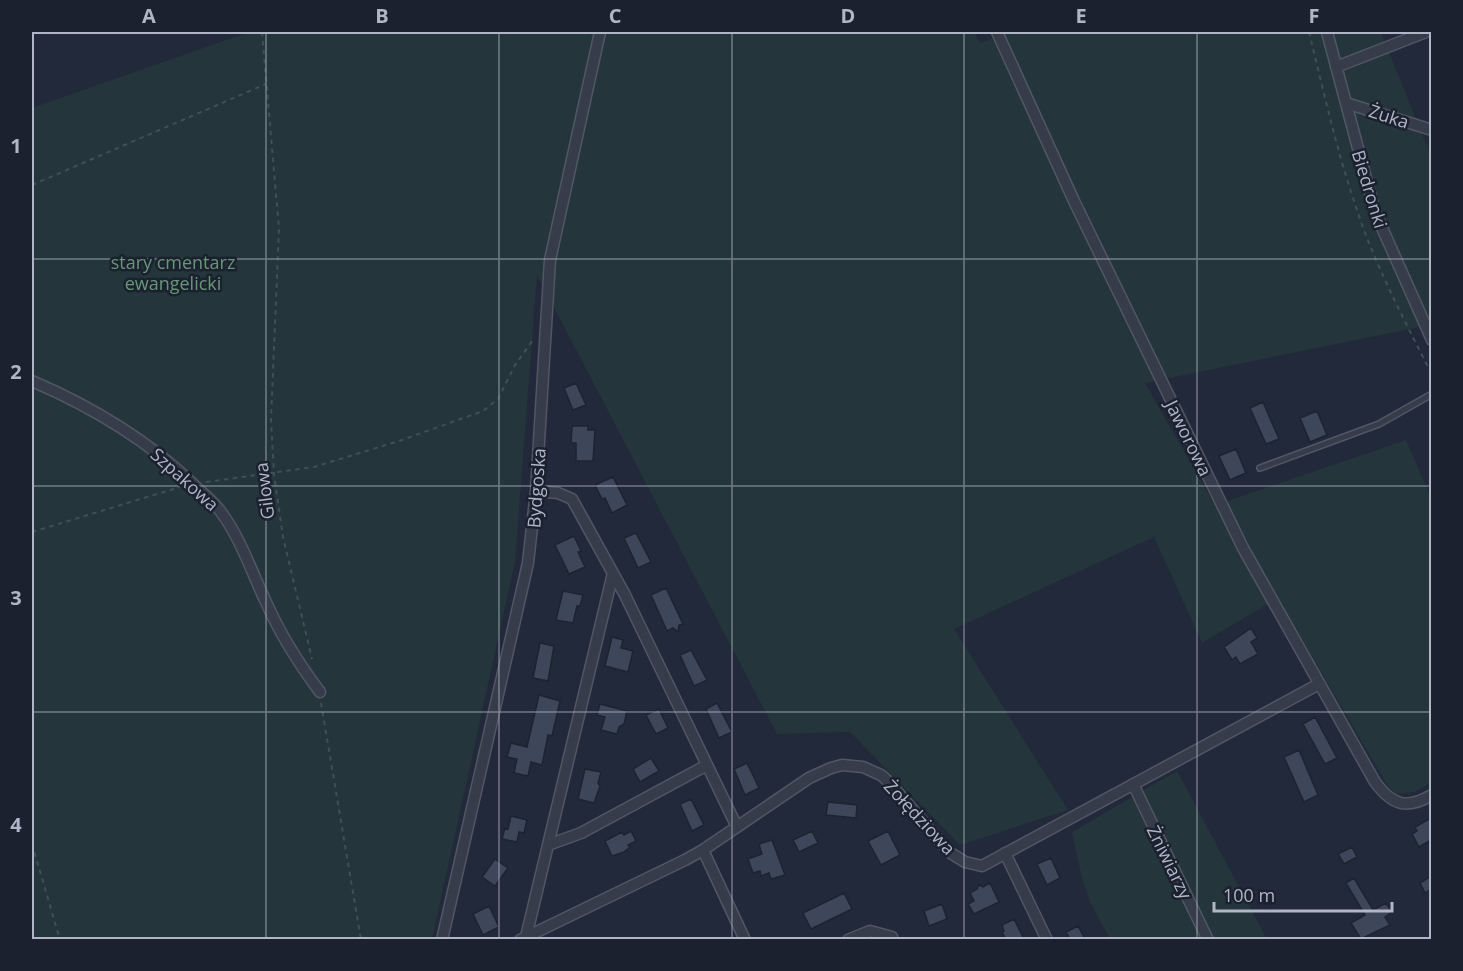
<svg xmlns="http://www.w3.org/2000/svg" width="1463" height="971" font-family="'Open Sans',sans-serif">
  <rect width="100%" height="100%" fill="#22293a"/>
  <!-- green -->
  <path fill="#24353b" d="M249 32H974L980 43 1008 32H1389L1382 35 1431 156V327L1430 325 1145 383 1217 509 1233 499 1406 440 1431 498V783L1414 792 1396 794 1386 783 1278 598 1202 643 1154 537 954 629 1068 810 960 845 850 732 777 734 537 275 515 562 432 939H32V108Z
    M1177 771 1267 939H1110L1090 902 1082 878 1072 832Z"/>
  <!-- building -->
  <path fill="#3e4759" stroke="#1d2331" stroke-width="1.5" d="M576 383 586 405 573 410 564 388Z
    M1263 402 1279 439 1266 444 1250 408Z
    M1317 411 1327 435 1310 442 1300 418Z
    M572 426H588V430H595L593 461H576V443H571Z
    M1236 449 1246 473 1230 480 1219 456Z
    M613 477 627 505 612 513 605 498 602 499 595 485Z
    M636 533 651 562 638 568 624 538Z
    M574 536 581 551 578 552 585 567 569 574 555 545Z
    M666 588 683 624 679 625 678 632 673 628 667 631 651 595Z
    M563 591 583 595 580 606H577L573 623 556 620Z
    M1251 628 1257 638 1251 642 1258 654 1240 664 1236 657 1232 660 1224 647Z
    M612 637 623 640 621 648 633 651 628 672 605 666Z
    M540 643 554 646 548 681 533 678Z
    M691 650 707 680 694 686 680 655Z
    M539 695 560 701 552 736 548 735 542 765 531 762 528 776 514 773 517 759 507 757 511 743 527 747Z
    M717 703 732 732 719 738 706 709Z
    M600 704 627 711 624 724 619 727 617 734 601 730 605 717 597 715Z
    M659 709 668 728 656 734 646 715Z
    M1315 717 1337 758 1325 764 1303 724Z
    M1299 750 1318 795 1304 802 1284 757Z
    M651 758 659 771 640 782 633 769Z
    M747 763 759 788 745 795 734 769Z
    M585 769 601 772 598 783 600 786 594 803 578 799Z
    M691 799 704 825 692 831 680 804Z
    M828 802 857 805 856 818 826 815Z
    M511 816 527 820 524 833 519 832 517 842 502 839 505 828 508 829Z
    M1431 818V840L1419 847 1412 834 1417 831 1415 827Z
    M631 831 636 841 628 845 630 847 624 852 612 856 605 841 622 832 624 835Z
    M812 831 818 843 799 852 793 840Z
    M888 831 900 855 881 865 868 841Z
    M772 840 785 875 771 879 769 873 761 876 760 871 753 873 748 859 762 854 759 844Z
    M1352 847 1357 857 1344 864 1338 854Z
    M1051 858 1060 878 1047 885 1037 864Z
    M495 859 508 868 495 886 482 877Z
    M1431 876V889L1425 893 1420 883Z
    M1354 878 1373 910 1386 903 1392 912 1385 917 1390 925 1361 939 1351 923 1365 915 1346 883Z
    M990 883 999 902 974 914 968 904 974 901 970 893 977 889 979 885 983 887Z
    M844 893 852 909 811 929 803 913Z
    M942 904 947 919 929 926 924 911Z
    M489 906 499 927 483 935 473 914Z
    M1014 919 1024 939H1006L1002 932 1004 931 1002 925Z
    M1078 926 1085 939H1070L1066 932Z"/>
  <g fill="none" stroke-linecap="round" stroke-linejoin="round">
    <!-- service casing -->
    <g stroke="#515665" stroke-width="8">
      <path id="service" d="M1260 468 1379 424 1432 394"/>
    </g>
    <!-- minor casing -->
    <g stroke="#515665" stroke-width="13">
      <path id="minor" d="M997 32 1074 201 1243 548 1375 782C1392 805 1406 810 1432 795
        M1327 32 1375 212 1432 340
        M1336 67 1426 32
        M1346 103 1432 130
        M32 381C90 406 146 439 192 483 202 493 213 501 221 512 241 539 252 573 266 602 280 634 299 664 320 692
        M536 491 558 493 572 499 625 595 737 827
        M1133 784 1208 940
        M548 845 581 833 707 765
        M703 850 745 940
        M1005 853 1047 940
        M526 937 613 573
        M442 940 528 563 536 491 550 260 600 32
        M520 940 685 860 703 850 809 778 831 768 842 765 863 767 881 775 889 782 949 852 965 862 982 866 1319 684
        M848 940 870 931 892 937 893 940"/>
    </g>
    <!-- path -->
    <path stroke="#3f5155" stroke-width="2" stroke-dasharray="4.5 4.5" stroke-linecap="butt" d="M262 32 279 229 271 419 274 474 283 537 312 659
      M1309 32C1323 89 1336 148 1355 204 1374 264 1404 319 1432 375
      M32 185 266 84
      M206 482 314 467 399 441 483 411 498 399 515 365 533 340
      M32 532 180 487
      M321 703 361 940
      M32 844 60 940"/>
    <!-- service -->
    <use href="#service" stroke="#363c4a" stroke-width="5"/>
    <!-- minor -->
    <use href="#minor" stroke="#363c4a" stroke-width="10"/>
  </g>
  <!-- grid -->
  <path fill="none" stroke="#b1b6c6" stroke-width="1.5" stroke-opacity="0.55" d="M266 32V940M499 32V940M732 32V940M964 32V940M1197 32V940M32 259H1432M32 486H1432M32 712H1432"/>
  <g text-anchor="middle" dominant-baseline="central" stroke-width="5" stroke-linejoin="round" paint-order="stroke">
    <!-- street labels -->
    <g font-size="18" fill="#b1b6c6" stroke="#1b212f">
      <text transform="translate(1389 116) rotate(18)">Żuka</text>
      <text transform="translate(1370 189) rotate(73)">Biedronki</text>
      <text transform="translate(1189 438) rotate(64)">Jaworowa</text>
      <text transform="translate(185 479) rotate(42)">Szpakowa</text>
      <text transform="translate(536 488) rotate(-86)">Bydgoska</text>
      <text transform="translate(264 491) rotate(-97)">Gilowa</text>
      <text transform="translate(920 817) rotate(47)">Żołędziowa</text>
      <text transform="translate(1170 862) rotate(64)">Żniwiarzy</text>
    </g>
    <!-- park labels -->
    <g font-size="18" fill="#689778" stroke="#1b212f">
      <text x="173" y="262">stary cmentarz<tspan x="173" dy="21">ewangelicki</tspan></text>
    </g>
  </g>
  <!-- border -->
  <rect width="1463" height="971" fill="none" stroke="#1b212f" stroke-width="66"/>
  <!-- scale -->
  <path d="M1214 902v9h178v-9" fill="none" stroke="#b1b6c6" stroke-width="3"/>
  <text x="1223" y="902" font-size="18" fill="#b1b6c6" stroke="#1b212f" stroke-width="4.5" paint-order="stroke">100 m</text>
  <rect x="33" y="33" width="1397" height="905" fill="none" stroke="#b1b6c6" stroke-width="2"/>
  <g font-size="20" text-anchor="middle" font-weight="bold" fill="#b1b6c6">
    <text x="149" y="23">A</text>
    <text x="382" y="23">B</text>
    <text x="615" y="23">C</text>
    <text x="848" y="23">D</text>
    <text x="1081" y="23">E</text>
    <text x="1314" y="23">F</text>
    <text x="16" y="153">1</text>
    <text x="16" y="379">2</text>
    <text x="16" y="605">3</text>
    <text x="16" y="832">4</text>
  </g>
</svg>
